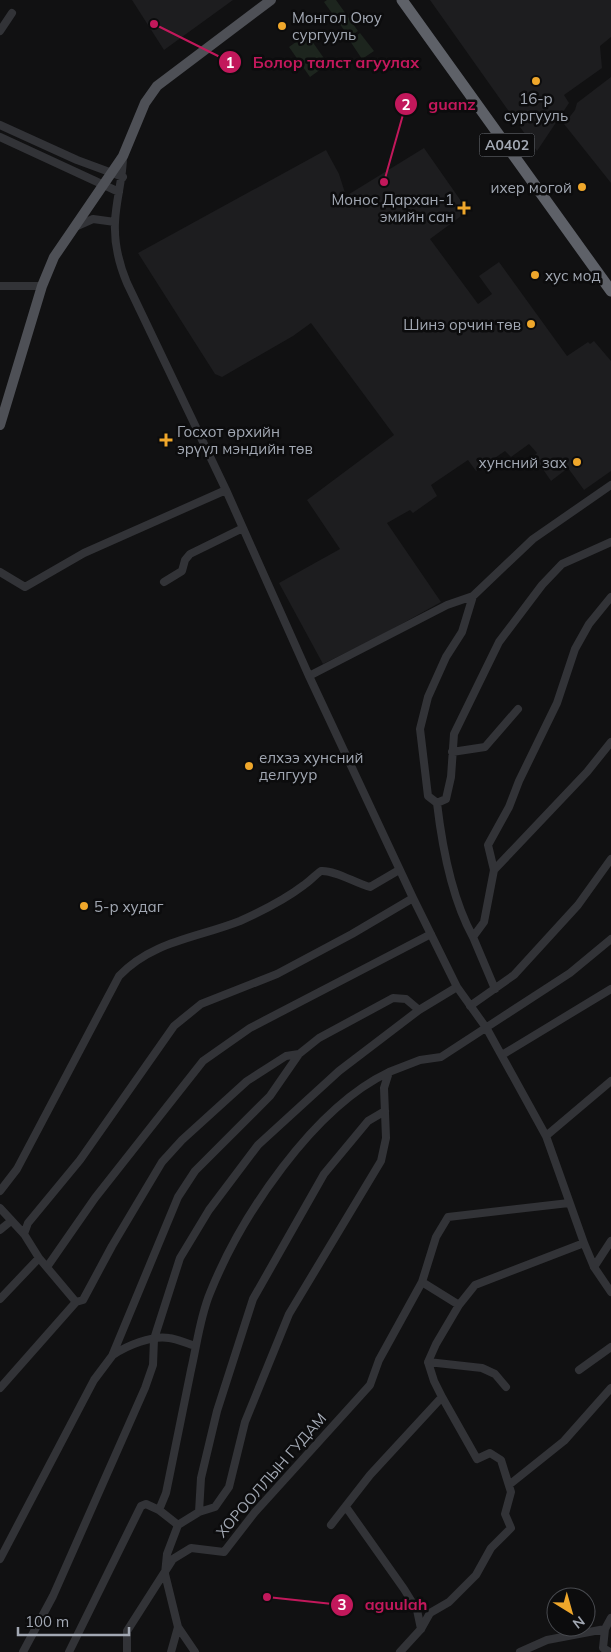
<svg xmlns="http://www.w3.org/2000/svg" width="611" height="1652" font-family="Mulish,sans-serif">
  <rect width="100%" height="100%" fill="#111112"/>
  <!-- built -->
  <path fill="#1d1d1f" d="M132 0H233L164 50Z
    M430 0H611V37L600 46 602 68 564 95 569 103 537 151Z
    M611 77V183L564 124 575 110 577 103Z
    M424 148 468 211 430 239 478 304 492 294 479 276 499 262 567 356 588 342 590 344 594 341 611 361V471L584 490 568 468 551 481 534 456 537 453 529 444 511 457 505 451 476 471 468 460 431 485 437 496 413 513 410 510 387 523 441 602 380 636 323 664 279 583 340 549 307 500 394 435 311 323 293 336 222 377 215 374 138 253 326 150 339 174 346 196Z"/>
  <!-- green -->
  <path fill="#1d251e" d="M327 0H336L358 31 349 37 324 2Z
    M360 33 374 51 362 59 350 41Z
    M307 34 328 64 310 77 289 47Z"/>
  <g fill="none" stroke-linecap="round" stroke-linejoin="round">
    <!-- minor -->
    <path stroke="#323337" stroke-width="8" d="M0 31 12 13
      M0 125 77 160 123 177
      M0 137 119 192
      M123 156C123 179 116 199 115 222 114 243 119 264 127 283L226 490 309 676 413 898 457 987 487 1029 546 1136 584 1243 594 1267 611 1292
      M75 227 93 219 115 222
      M0 286H42
      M0 572 25 587 84 553 226 490
      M164 582 182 571 185 560 190 554 243 528
      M309 676 447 605 473 596 533 539 611 485
      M452 752 485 747 518 709
      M437 803 446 799 451 777 454 734 499 642 542 585 562 564 611 542
      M494 870 587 772 611 742
      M473 937C452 899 442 846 437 803L428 796 420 729 428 697 446 657 462 632 473 596
      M495 989 473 937 484 922 494 870 488 845 509 807 519 781 557 703 575 649 589 624 611 597
      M470 1006 514 975 578 905 611 859
      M299 1054 319 1038 393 998 406 999 419 1010
      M502 1055 611 989
      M546 1136 611 1081
      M0 1191 17 1169 119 976C152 941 197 938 240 921 260 912 287 898 304 885 310 881 315 875 321 871 335 870 355 883 370 887L399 870
      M0 1208 24 1234 39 1258 76 1302 83 1300 112 1246 162 1162 182 1140 247 1081 286 1056 299 1054 270 1096 195 1171 178 1197 112 1356 94 1380 0 1559
      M0 1230 11 1221
      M24 1234 28 1223 80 1160 174 1026 201 1004 277 974 352 934 413 898
      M47 1267 95 1198 203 1061 250 1028 431 934
      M594 1267 611 1241
      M422 1282 459 1305
      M0 1299 39 1258
      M113 1355C126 1346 152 1335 169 1338 178 1339 187 1344 196 1346
      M428 1362 482 1368 495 1374 506 1387
      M579 1370 611 1347
      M0 1388 76 1302
      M509 1485 564 1441 611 1388
      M346 1507 404 1589 417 1610 421 1629
      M199 1512 201 1478 217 1411 253 1299 324 1174 368 1121 385 1111
      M178 1525 159 1510 166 1493C174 1452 183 1411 191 1370 197 1344 200 1317 210 1293 241 1216 313 1108 389 1072
      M331 1525 370 1475 442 1397 434 1381 428 1362 436 1344 459 1305 475 1285 584 1243
      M178 1627 195 1652
      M23 1652 53 1596 145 1388 153 1365 154 1339 180 1258 209 1210 258 1145 339 1071 419 1010 457 987
      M69 1652 141 1506 146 1504 159 1510
      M127 1652V1631L173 1559 191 1548 224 1552 255 1512 370 1385 379 1360 422 1282 436 1237 448 1217 569 1203
      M171 1652 178 1627 165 1574 167 1554 178 1525 199 1512 215 1507 229 1487 245 1422 289 1314 381 1161 386 1138 384 1088 389 1072 420 1060 441 1057 570 973 611 939
      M400 1652 421 1629 430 1613 449 1602 476 1575 491 1548 511 1528 505 1514 511 1492 501 1460 490 1453 477 1459 442 1397
      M520 1652 547 1640 605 1629
      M610 1652 603 1648 605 1629 611 1618"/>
    <!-- major -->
    <path stroke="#4e5056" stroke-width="10" d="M0 425 42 286 54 257 123 156 145 103 157 86 271 0"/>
    <!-- highway -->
    <path stroke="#5e6168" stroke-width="11" d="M402 0 611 291"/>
  </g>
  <!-- markers -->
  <g fill="#efa72b" stroke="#0c0c0d" stroke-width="2">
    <circle cx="282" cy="26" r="5"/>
    <circle cx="536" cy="81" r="5"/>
    <circle cx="582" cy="187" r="5"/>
    <path d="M461.5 200.5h5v5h5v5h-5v5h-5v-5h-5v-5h5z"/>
    <circle cx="535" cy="275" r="5"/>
    <circle cx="531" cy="324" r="5"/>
    <path d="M163.5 432.5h5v5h5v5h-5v5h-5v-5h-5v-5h5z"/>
    <circle cx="577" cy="462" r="5"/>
    <circle cx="249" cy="766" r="5"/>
    <circle cx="84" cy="906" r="5"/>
  </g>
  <g text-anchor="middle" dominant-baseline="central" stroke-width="5" stroke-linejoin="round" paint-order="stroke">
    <!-- shield labels -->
    <rect fill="#0c0c0d" stroke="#757981" stroke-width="1" x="479.5" y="133.5" width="55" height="23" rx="4"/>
    <g font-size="14" font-weight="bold" fill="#a2a8b3">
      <text x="507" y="145">A0402</text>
    </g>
    <!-- poi labels -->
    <g font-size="15" fill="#a2a8b3" stroke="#0c0c0d" text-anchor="start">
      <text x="292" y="17">Монгол Оюу<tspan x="292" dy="17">сургууль</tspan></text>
      <text x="536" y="98" text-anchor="middle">16-р<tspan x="536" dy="17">сургууль</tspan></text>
      <text x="572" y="187" text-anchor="end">ихер могой</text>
      <text x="454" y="199" text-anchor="end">Монос Дархан-1<tspan x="454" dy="17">эмийн сан</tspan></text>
      <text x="545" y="275">хус мод</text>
      <text x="521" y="324" text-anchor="end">Шинэ орчин төв</text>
      <text x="177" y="431">Госхот өрхийн<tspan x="177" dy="17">эрүүл мэндийн төв</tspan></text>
      <text x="567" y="462" text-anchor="end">хунсний зах</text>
      <text x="259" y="757">елхээ хунсний<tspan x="259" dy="17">делгуур</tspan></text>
      <text x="94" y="906">5-р худаг</text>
    </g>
    <!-- street labels -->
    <g font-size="15" fill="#a2a8b3" stroke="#0c0c0d">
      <text transform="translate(271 1475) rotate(-49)">ХОРООЛЛЫН ГУДАМ</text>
    </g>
  </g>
  <!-- callouts -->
  <path fill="none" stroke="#c2185b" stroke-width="2" d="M154 24L230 62M384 182L406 104M267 1597L342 1605"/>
  <g fill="#c2185b" stroke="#0c0c0d" stroke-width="2">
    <circle cx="154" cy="24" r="5"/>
    <circle cx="384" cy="182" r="5"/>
    <circle cx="267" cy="1597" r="5"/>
    <circle cx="230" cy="62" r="12"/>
    <circle cx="406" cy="104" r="12"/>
    <circle cx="342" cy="1605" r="12"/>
  </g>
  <g font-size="15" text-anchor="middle" font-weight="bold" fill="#fff">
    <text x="230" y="68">1</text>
    <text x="406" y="110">2</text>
    <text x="342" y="1610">3</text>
  </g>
  <g font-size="16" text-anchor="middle" font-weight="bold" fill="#c2185b" stroke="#0c0c0d" stroke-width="5" stroke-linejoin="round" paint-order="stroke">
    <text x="336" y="68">Болор талст агуулах</text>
    <text x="452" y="110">guanz</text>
    <text x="396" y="1610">aguulah</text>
  </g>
  <!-- north arrow -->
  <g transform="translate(571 1612) rotate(143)"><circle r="24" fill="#0c0c0d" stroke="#484a4f"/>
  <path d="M0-4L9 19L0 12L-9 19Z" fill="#efa72b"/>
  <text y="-8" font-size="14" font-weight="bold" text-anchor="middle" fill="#a2a8b3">N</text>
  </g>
  <!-- scale -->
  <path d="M18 1627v8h111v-8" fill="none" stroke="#a2a8b3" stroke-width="2.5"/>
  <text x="25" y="1627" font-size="15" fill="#a2a8b3" stroke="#0c0c0d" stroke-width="4" paint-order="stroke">100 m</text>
</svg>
